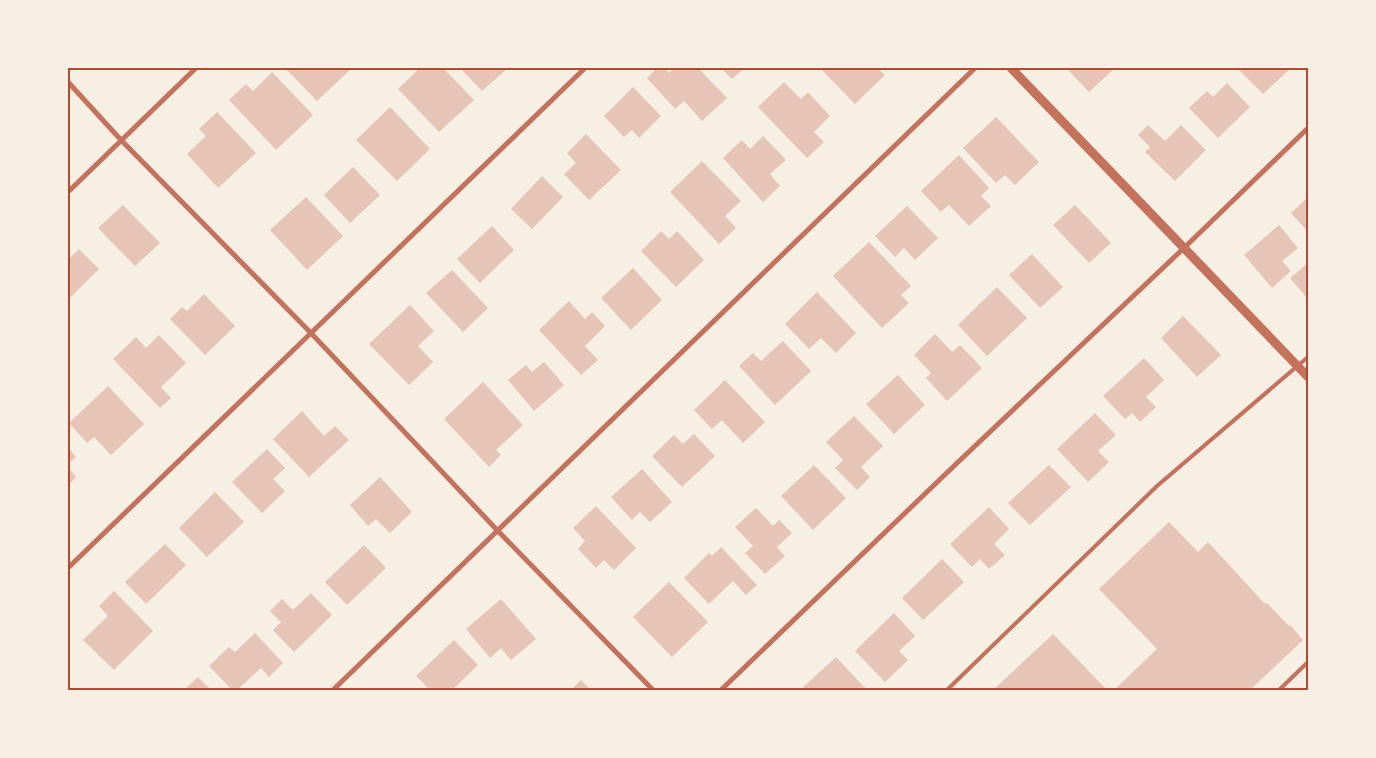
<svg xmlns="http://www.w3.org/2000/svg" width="1376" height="758" font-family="Signika,sans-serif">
  <rect width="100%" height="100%" fill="#f6efe4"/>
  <!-- building -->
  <path fill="#e6c5b7" d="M285 68H352L317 101Z
    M420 68H443L474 100 439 132 398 89Z
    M460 68H508L482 91Z
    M657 68H664L669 73 674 68H698L727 98 702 121 684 101 675 109 647 78Z
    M721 68H745L732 79Z
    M820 68H877L885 75 855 104Z
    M1066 68H1115L1089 92Z
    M1237 68H1291L1263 94Z
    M272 72 313 115 276 150 229 100 246 84 253 91Z
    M784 82 801 99 808 92 830 116 814 132 824 142 807 158 758 107Z
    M1227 83 1250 107 1218 138 1189 108 1207 91 1213 97Z
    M633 87 661 116 639 138 632 130 624 137 604 116Z
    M390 107 430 149 397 181 356 140Z
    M217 112 256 153 218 188 187 154 206 136 199 129Z
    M996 117 1039 162 1015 185 1005 175 996 183 963 148Z
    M1148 125 1165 141 1181 125 1206 150 1175 181 1145 152 1150 147 1138 135Z
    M586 134 621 170 589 200 564 174 576 163 567 153Z
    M763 136 786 160 770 174 780 186 763 202 723 158 742 140 750 149Z
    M959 155 989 188 981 196 991 206 969 226 949 205 941 212 921 191Z
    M702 161 741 201 725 216 736 228 719 244 670 192Z
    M353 167 380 195 350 223 324 195Z
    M542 176 563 197 532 229 511 209Z
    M306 197 343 236 307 270 270 230Z
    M1308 197V232L1291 213Z
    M123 205 160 243 135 266 98 228Z
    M1075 205 1111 243 1089 263 1053 225Z
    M907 206 938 238 915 260 904 248 895 257 875 236Z
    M1279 225 1298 248 1282 261 1291 271 1272 288 1244 255Z
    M492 226 514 250 480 283 457 259Z
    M661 231 669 239 677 231 704 260 676 287 641 251Z
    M869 242 911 286 901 295 909 303 882 328 833 276Z
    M79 249 99 269 68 300V260Z
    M1032 254 1063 287 1040 308 1009 275Z
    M1308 263V299L1290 278Z
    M633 268 662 300 631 330 601 298Z
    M452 270 488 308 463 332 426 293Z
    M997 287 1027 318 987 356 958 325Z
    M817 292 856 333 836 353 821 338 809 349 785 324Z
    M204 294 235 326 205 355 170 319 182 307 187 311Z
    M569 301 585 319 592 312 605 326 585 346 598 360 581 375 539 330Z
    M410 305 434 331 418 346 433 362 409 385 369 344Z
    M1183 316 1221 355 1197 377 1161 338Z
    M935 334 952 352 960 345 982 368 947 401 926 378 931 373 914 355Z
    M159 335 186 363 161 387 171 398 160 408 113 359 136 337 146 348Z
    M783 341 811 371 775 405 739 366 753 353 761 361Z
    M1144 358 1164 380 1146 397 1156 407 1140 422 1132 413 1125 419 1103 396Z
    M544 362 564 385 534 411 508 380 526 365 532 372Z
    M898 375 925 405 894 434 866 404Z
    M725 380 765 422 743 443 722 420 712 429 694 410Z
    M483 382 523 425 496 450 501 455 489 467 444 419Z
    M108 386 144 424 111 455 94 437 87 443 69 423Z
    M302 411 324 436 335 426 349 440 309 477 273 439Z
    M1095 413 1116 435 1098 451 1109 462 1088 482 1057 449Z
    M854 416 883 446 861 467 870 477 857 490 835 468 843 460 826 442Z
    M694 434 715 456 682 487 652 456 674 435 683 444Z
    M68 447 76 457 68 464Z
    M267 449 285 468 273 479 285 491 262 513 232 482Z
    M814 465 846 498 813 530 781 496Z
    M1049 465 1071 487 1030 525 1008 503Z
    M68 467 76 477 68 485Z
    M642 469 672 502 650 522 640 512 632 520 611 497Z
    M380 477 412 512 390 533 376 519 368 526 350 505Z
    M215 492 244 522 207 557 179 528Z
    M596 506 636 548 614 570 604 560 596 568 578 549 585 541 573 528Z
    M989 507 1009 529 994 544 1005 555 989 569 980 559 972 567 950 544Z
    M756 508 773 526 779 520 792 533 777 547 785 556 765 574 745 553 753 546 735 527Z
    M1169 522 1198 552 1208 542 1265 604 1267 603 1289 626 1290 625 1303 640 1250 690H1114L1157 649 1099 589Z
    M165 544 186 565 146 604 125 582Z
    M364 545 386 568 347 605 325 582Z
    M721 547 757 585 746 595 733 581 709 604 684 578 709 553 712 556Z
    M942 559 964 582 923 620 902 598Z
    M669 582 708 622 672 657 633 617Z
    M114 591 153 631 114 670 83 640 108 616 99 606Z
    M311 593 332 615 294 652 273 630 281 622 270 611 282 599 293 610Z
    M501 599 536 639 511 660 501 648 490 658 466 629Z
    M894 613 915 636 899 651 908 660 885 682 855 651Z
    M255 633 283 663 269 677 261 668 237 690H232L209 666 229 647 235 652Z
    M1053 634 1107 690H993Z
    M454 640 478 665 452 690H430L416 676Z
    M836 657 867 690H800Z
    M198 677 211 690H184Z
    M581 680 591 690H571Z"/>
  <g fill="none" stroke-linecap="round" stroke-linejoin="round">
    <!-- service -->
    <path stroke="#c5725c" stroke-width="4" d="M947 690 1157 486 1308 357
      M1279 690 1308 662"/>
    <!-- minor -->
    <path stroke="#c5725c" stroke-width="5" d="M68 82 121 140 310 332 497 530 653 690
      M68 192 196 68
      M68 568 585 68
      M333 690 975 68
      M721 690 956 464 1185 247 1308 128"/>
    <!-- tertiary -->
    <path stroke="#c5725c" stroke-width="9" d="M1011 68 1308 377"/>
  </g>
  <!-- border -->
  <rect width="1376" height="758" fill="none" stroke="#f6efe4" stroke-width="138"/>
  <rect x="69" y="69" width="1238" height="620" fill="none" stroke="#b5482f" stroke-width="2"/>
</svg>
